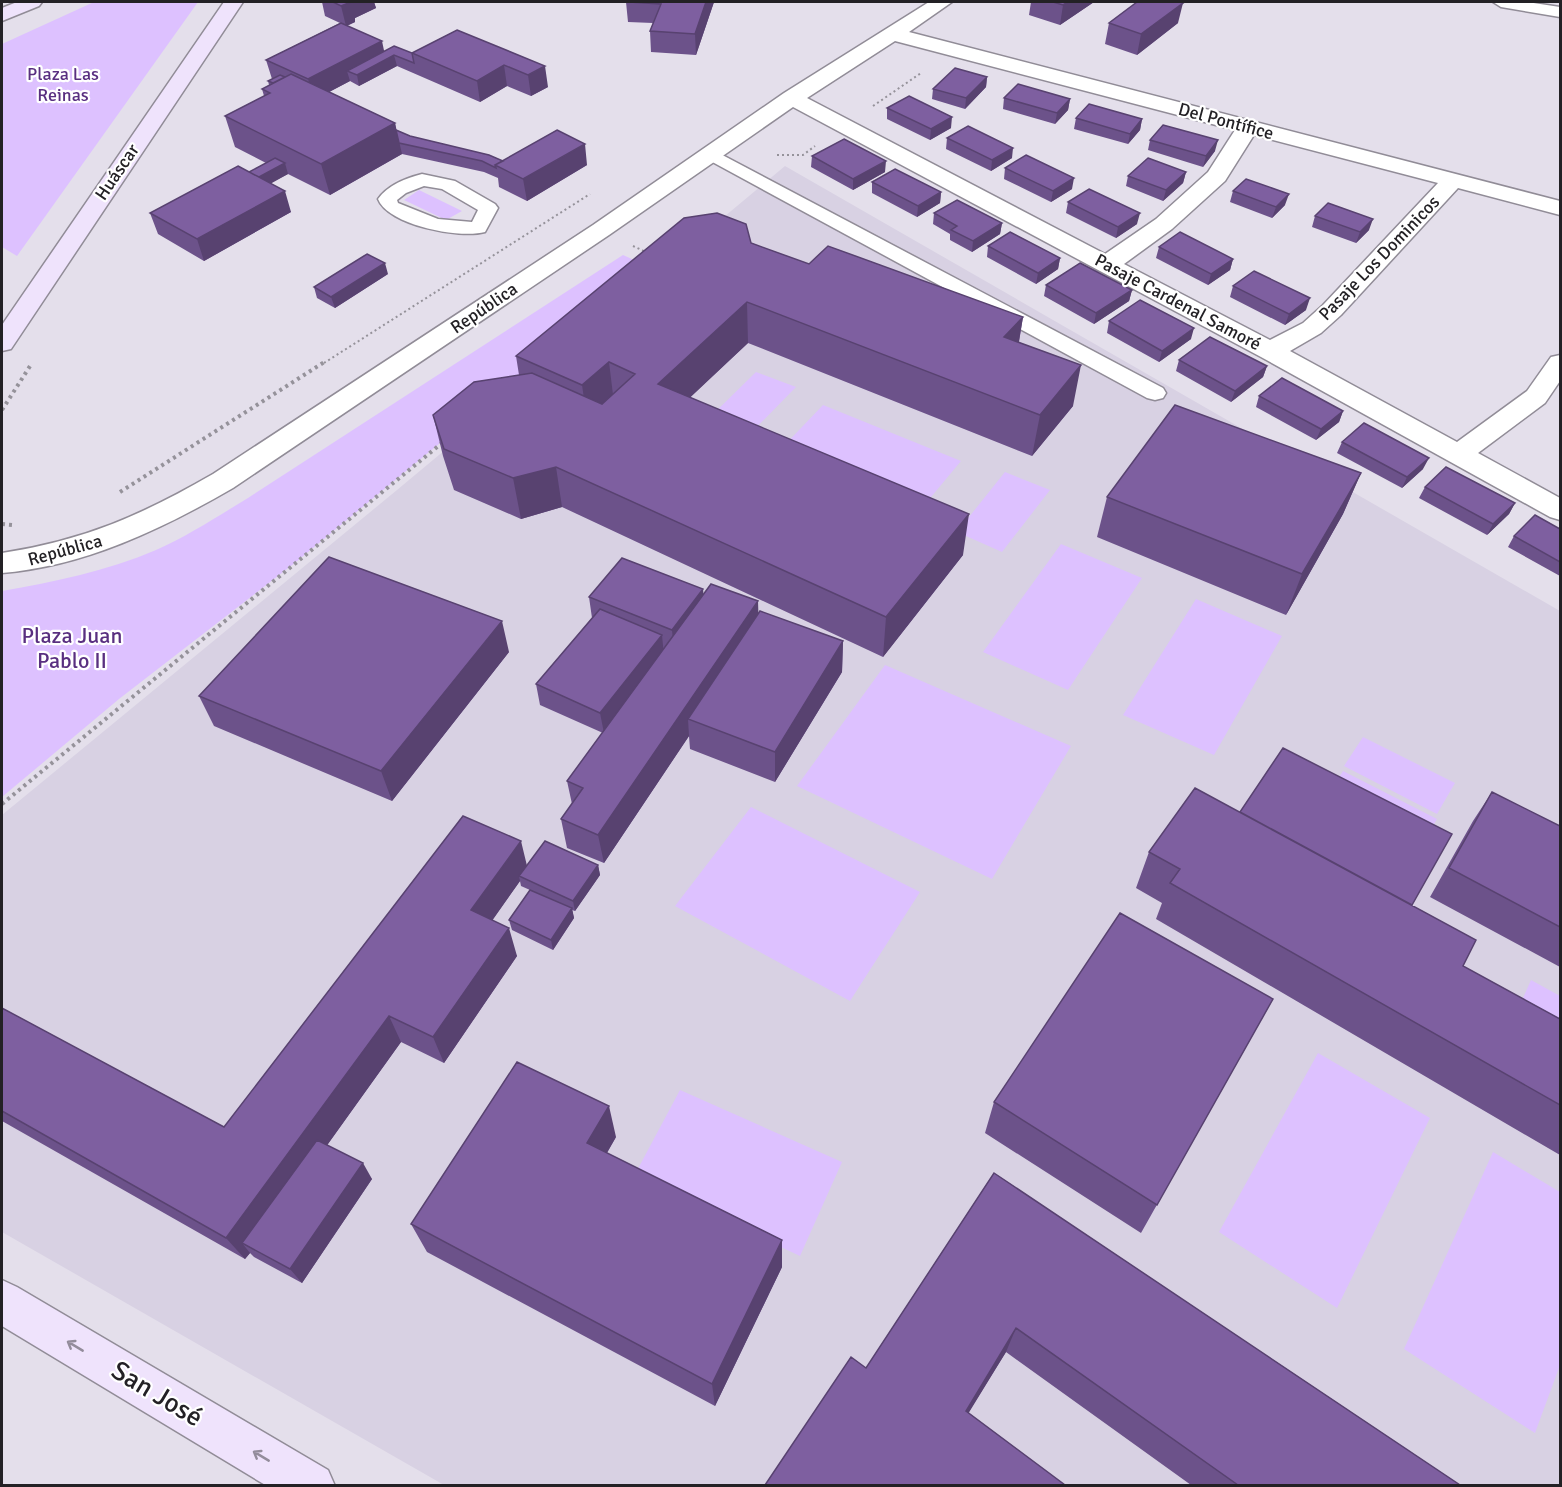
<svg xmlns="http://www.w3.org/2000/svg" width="1562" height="1487" font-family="Signika,sans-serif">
  <rect width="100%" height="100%" fill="#e4dfeb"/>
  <!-- built -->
  <path fill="#d8d1e3" d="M785 166 1560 611V1485H444L2 1232V815L397 490Z"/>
  <!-- green -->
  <path fill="#ddc1ff" d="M94 2H198L17 256 2 247V44Z
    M419 190 462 211 446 220 404 200Z
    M623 255 652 268 296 562 119 699 2 797V591C54 582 107 571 156 550 188 536 218 516 248 498Z
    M756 372 796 387 742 442 702 425Z
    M823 405 961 461 921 509 780 450Z
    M1005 472 1050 490 1002 552 957 532Z
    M1061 544 1142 578 1068 690 983 652Z
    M1196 599 1282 636 1214 755 1123 715Z
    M885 665 1071 746 992 879 797 786Z
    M1363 737 1455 783 1437 814 1344 766Z
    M1343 771 1437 819 1418 851 1324 801Z
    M751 807 920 892 850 1001 675 906Z
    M1531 980 1560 996V1052L1511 1025Z
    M1318 1053 1430 1118 1337 1308 1219 1232Z
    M680 1090 842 1162 800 1256 633 1178Z
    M1493 1152 1560 1192V1365L1535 1433 1404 1349Z"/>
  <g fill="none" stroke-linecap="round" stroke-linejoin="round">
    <!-- lane casing -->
    <g stroke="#918c97" stroke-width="3">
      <path id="lane" d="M1493 2H1527L1560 7V17L1501 7Z
        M711 149 1163 388 1166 393 1163 398 1155 400 1147 398 705 158 702 154 705 150Z
        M422 174 455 181 495 204 498 208 485 232C459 239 388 225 378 199 388 185 406 178 422 174ZM424 186 442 189 478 210 472 222 438 219 398 203 397 200 406 193Z"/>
    </g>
    <!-- street casing -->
    <g stroke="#918c97" stroke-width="3">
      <path id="street" d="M929 2H952L909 32 1560 201V215L1458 188 1341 315 1321 333 1290 351 1457 442 1527 391 1551 357 1560 355V381L1545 403 1478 453 1560 498V520L1550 517 1261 357 793 107 609 235 233 488C162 529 85 566 2 573V553C85 540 140 516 213 474L593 225 784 93ZM895 41 1235 130 1208 172 1156 219 1105 254 807 98ZM1254 135 1438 183 1323 305 1303 323 1270 340 1124 264 1172 229 1225 181Z"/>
    </g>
    <!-- secondary casing -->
    <g stroke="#918c97" stroke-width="3">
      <path id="secondary" d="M17 2H42L39 6 2 21V8Z
        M224 2H243L11 349 2 351V325Z
        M2 1280 17 1287 328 1470 335 1486H267L2 1326Z"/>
    </g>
    <!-- path-far1 -->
    <path stroke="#95929a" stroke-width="2" stroke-dasharray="2 3" stroke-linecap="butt" d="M873 106 921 73
      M777 155H803L815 146
      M633 246 648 253
      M324 363 590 194"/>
    <!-- path -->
    <path stroke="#95929a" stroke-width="4" stroke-dasharray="3 4" stroke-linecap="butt" d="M2 410 32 363
      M120 492 326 361
      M2 524 13 525
      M2 804 442 443"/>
    <!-- lane -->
    <use href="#lane" fill="#fff" fill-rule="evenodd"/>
    <!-- street -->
    <use href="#street" fill="#fff" fill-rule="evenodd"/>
    <!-- secondary -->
    <use href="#secondary" fill="#efe3fc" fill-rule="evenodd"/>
  </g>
  <!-- wall -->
  <path fill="#6c528a" d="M322 2H374L376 8 355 18V22L347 26 384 51 412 53 457 30 548 87 531 96 507 86 480 102 397 66 359 86 350 81 329 92 395 123 396 130 410 136 503 161 587 165 527 201 499 187 498 178 484 172 402 154 330 195 288 174 270 183 291 212 204 261 158 234 150 213 249 172 266 163 235 147 225 116 264 96 262 89 269 85 268 81 272 79 266 60 340 23 325 16Z
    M626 2H714L696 55 651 52 650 31 653 23 628 22Z
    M1031 2H1094L1060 25 1029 15Z
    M1109 23H1178L1137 55 1105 44Z
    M987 77 986 87 965 109 932 99 933 89Z
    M1004 98 1070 99 1068 110 1055 124 1003 109Z
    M887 108 951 128 930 140 887 119Z
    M1076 118 1142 119 1140 130 1128 144 1074 129Z
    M947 138 1012 158 991 171 946 149Z
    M1150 140 1215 151 1203 167 1148 150Z
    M812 156 885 172 853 190 811 167Z
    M1005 168 1072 189 1051 202 1004 179Z
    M1186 172 1183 183 1163 201 1126 186 1128 176Z
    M872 182 941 192 940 203 917 217 872 193Z
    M1233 191 1285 205 1272 218 1230 202Z
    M1068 202 1137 224 1116 238 1066 213Z
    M934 213 1002 223 1000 234 972 252 950 240V234L933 224Z
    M1315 216 1369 230 1356 243 1312 227Z
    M751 243 809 264 1023 317 1019 342 1073 406 1032 456 748 343 690 397 963 555 883 657 562 507 521 519 454 490 443 456 433 415 519 375 516 356Z
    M988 246 1060 258 1058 269 1036 284 987 257Z
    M1159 247 1233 259 1230 270 1208 285 1156 258Z
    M388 274 335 308 317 298 314 287Z
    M1046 285 1132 290 1129 301 1094 324 1044 296Z
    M1233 286 1306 310 1285 325 1230 297Z
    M1109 321 1191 339 1159 362 1107 333Z
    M1179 360 1267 366 1263 377 1231 402 1176 371Z
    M1259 396 1343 411 1339 422 1316 440 1256 407Z
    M1342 442 1423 469 1402 488 1337 453Z
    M1361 473 1343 514 1286 615 1097 537 1107 497Z
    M1425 487 1515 503 1509 514 1487 535 1419 498Z
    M1560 529V576L1508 547 1514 536Z
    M704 594 759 614 843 641 842 672 775 782 690 749 689 736 604 863 567 848 561 819 572 804 567 781 603 733 540 705 536 684 592 618 589 597Z
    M509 652 392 801 214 726 199 696Z
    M1492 792 1560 826V967L1430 897 1473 821Z
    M1149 852 1412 905 1463 966 1560 1019V1155L1156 919 1162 903 1136 888Z
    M527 865H598L600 875 575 911 572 910 574 918 553 950 512 930 509 920 530 890 521 886 520 881 492 920 517 956 444 1063 401 1042 327 1145 372 1179 302 1283 254 1257 250 1253 245 1259 2 1121V1008L224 1127Z
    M1273 999 1141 1233 985 1133 994 1102Z
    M616 1137 607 1153 782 1240V1267L715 1406 427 1252 411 1224Z
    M994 1173 1460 1485H1191L1006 1352 968 1413 866 1368Z"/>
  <!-- shaded-wall -->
  <path fill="#584270" d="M347 2H374L376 8 355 18V22L346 26 341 6Z
    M706 2H714L696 55 695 34Z
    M1068 2H1094L1060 25 1063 5Z
    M1183 3 1178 23 1137 55 1141 34Z
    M382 41 386 60 394 55 397 66 359 86 357 75 347 71 350 81 314 100 308 79Z
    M504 65 507 86 480 102 477 81Z
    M545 66 548 87 531 96 528 75Z
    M987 77 986 87 965 109 966 98Z
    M1070 99 1068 110 1055 124 1057 113Z
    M952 117 951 128 930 140 931 129Z
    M1142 119 1140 130 1128 144 1130 134Z
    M395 123 402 154 330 195 321 164Z
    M1218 140 1215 151 1203 167 1206 156Z
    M585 144 587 165 527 201 523 179Z
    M1013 148 1012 158 991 171 992 160Z
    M886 161 885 172 853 190V179Z
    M285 163 288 174 254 193 250 182Z
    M1186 172 1183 183 1163 201 1166 190Z
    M1074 178 1072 189 1051 202 1053 191Z
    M285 191 291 212 204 261 197 239Z
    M941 192 940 203 917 217 918 206Z
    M1289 194 1285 205 1272 218 1276 207Z
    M1140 213 1137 224 1116 238 1118 227Z
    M1373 219 1369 230 1356 243 1360 232Z
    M1002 223 1000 234 972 252 973 241Z
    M1060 258 1058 269 1036 284 1038 273Z
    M1233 259 1230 270 1208 285 1211 274Z
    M385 263 388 274 335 308 331 297Z
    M1132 290 1129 301 1094 324 1096 313Z
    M1310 298 1306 310 1285 325 1289 314Z
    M747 302 748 343 661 425 658 384Z
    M1023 317 1016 358 1004 337Z
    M1194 328 1191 339 1159 362 1162 351Z
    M609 362 614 403 588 426 582 385Z
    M1081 365 1073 406 1032 456 1040 415Z
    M1267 366 1263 377 1231 402 1235 391Z
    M1343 411 1339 422 1316 440 1321 429Z
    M1429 458 1423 469 1402 488 1407 477Z
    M556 467 562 507 521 519 513 478Z
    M1361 473 1343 514 1286 615 1302 574Z
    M1515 503 1509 514 1487 535 1493 524Z
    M969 514 963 555 883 657 886 617Z
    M703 589 705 610 674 651 672 630Z
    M758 601 759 632 688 719 689 736 604 863 598 835Z
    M502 621 509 652 392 801 381 771Z
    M662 635 664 656 604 733 600 713Z
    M843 641 842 672 775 782V752Z
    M521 841 528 870 519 876 520 881 480 938 471 910Z
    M598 865 600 875 575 911 573 901Z
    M572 908 574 918 553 950 551 940Z
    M509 928 517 956 444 1063 433 1037Z
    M389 1016 401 1042 253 1249 242 1243 250 1253 245 1259 226 1238Z
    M609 1106 616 1137 595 1173 587 1143Z
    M363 1163 372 1179 302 1283 290 1269Z
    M782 1240V1267L715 1406 712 1384Z
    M1016 1328 1006 1352 957 1432 966 1411Z"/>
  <!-- building -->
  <path fill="#7e5fa0" stroke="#584270" stroke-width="1.5" d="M333 2H351L341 6Z
    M629 2H706L695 34 650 31 661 4Z
    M1053 2H1068L1063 5Z
    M1137 2H1179L1183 3 1141 34 1109 23Z
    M341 23 382 41 308 79 266 60Z
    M457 30 545 66 528 75 504 65 477 81 412 53Z
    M394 46 412 53 414 63 394 55 357 75 347 71Z
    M955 68 987 77 966 98 933 89Z
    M291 74 395 123 321 164 225 116 270 93 262 89Z
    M280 75 285 77 273 83 268 81Z
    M1018 84 1070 99 1057 113 1004 98Z
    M909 96 952 117 931 129 887 108Z
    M1089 104 1142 119 1130 134 1076 118Z
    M1163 125 1218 140 1206 156 1150 140Z
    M968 126 1013 148 992 160 947 138Z
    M396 130 410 136 489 155 503 161 495 165 496 168 482 161 399 143Z
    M557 130 585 144 523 179 495 165Z
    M844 139 886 161 853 179 812 156Z
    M1026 155 1074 178 1053 191 1005 168Z
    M275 158 285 163 259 177 249 172Z
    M1148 158 1186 172 1166 190 1128 176Z
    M238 166 285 191 197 239 150 213Z
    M895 169 941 192 918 206 872 182Z
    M1246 179 1289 194 1276 207 1233 191Z
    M1089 189 1140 213 1118 227 1068 202Z
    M957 200 1002 223 973 241 951 230 957 226 934 213Z
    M1328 203 1373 219 1360 232 1315 216Z
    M717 213 746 224 751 243 809 264 828 246 1023 317 1004 337 1081 365 1040 415 747 302 658 384 969 514 886 617 556 467 513 478 444 449 433 415 474 382 532 373 602 404 635 374 609 362 582 385 516 356 684 218Z
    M1010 232 1060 258 1038 273 988 246Z
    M1180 232 1233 259 1211 274 1159 247Z
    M367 254 385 263 331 297 314 287Z
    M1080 263 1132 290 1096 313 1046 285Z
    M1254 271 1310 298 1289 314 1233 286Z
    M1140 300 1194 328 1162 351 1109 321Z
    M1210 337 1267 366 1235 391 1179 360Z
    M1282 378 1343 411 1321 429 1259 396Z
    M1175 405 1361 473 1302 574 1107 497Z
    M1364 423 1429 458 1407 477 1342 442Z
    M1446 467 1515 503 1493 524 1425 487Z
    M1535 515 1560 529V562L1514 536Z
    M329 557 502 621 381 771 199 696Z
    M622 558 703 589 672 630 589 597Z
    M711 584 758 601 598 835 561 819 583 788 567 781Z
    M600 609 662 635 600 713 536 684Z
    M760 611 843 641 775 752 688 719Z
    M1283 748 1452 834 1412 905 1240 812Z
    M1195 788 1476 940 1463 966 1560 1019V1105L1170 883 1180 869 1149 852Z
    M1492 792 1560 826V927L1449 868Z
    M463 816 521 841 471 910 509 928 433 1037 389 1016 226 1238 2 1111V1008L224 1127Z
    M545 841 598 865 573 901 519 876Z
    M530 890 572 908 551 940 509 920Z
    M1120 913 1273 999 1157 1205 994 1102Z
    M517 1062 609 1106 587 1143 782 1240 712 1384 411 1224Z
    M317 1140 363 1163 290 1269 242 1243Z
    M994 1173 1460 1485H1238L1016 1328 966 1411 1065 1485H765L851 1357 866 1368Z"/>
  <!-- one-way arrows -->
  <defs><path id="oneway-shaft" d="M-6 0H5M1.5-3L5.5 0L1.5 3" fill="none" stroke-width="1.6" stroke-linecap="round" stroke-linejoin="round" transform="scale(1.5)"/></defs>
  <g stroke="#938c9b">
    <use href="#oneway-shaft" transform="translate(75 1346) rotate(-149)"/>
    <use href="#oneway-shaft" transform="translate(261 1456) rotate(-149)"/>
  </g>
  <g text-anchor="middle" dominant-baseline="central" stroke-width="4.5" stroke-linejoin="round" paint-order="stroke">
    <!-- far-park labels -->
    <g font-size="18" fill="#592f80" stroke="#fff">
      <text x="63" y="74">Plaza Las<tspan x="63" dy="21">Reinas</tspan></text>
    </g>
    <!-- far-street labels -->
    <g font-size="18" fill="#232125" stroke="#fff">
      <text transform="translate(1226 121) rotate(15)">Del Pontífice</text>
      <text transform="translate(117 172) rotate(-56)">Huáscar</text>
      <text transform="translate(1379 258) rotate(-46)">Pasaje Los Dominicos</text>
      <text transform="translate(1178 302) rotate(28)">Pasaje Cardenal Samoré</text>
      <text transform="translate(484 308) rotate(-34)">República</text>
      <text transform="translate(65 550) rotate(-15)">República</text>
    </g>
    <!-- park labels -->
    <g font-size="22" fill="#592f80" stroke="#fff">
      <text x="72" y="635">Plaza Juan<tspan x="72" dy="25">Pablo II</tspan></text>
    </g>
    <!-- near-street labels -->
    <g font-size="27" fill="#232125" stroke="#fff">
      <text transform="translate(157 1394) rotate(31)">San José</text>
    </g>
  </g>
  <!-- border -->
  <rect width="1562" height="1487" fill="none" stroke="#232125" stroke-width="6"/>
</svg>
